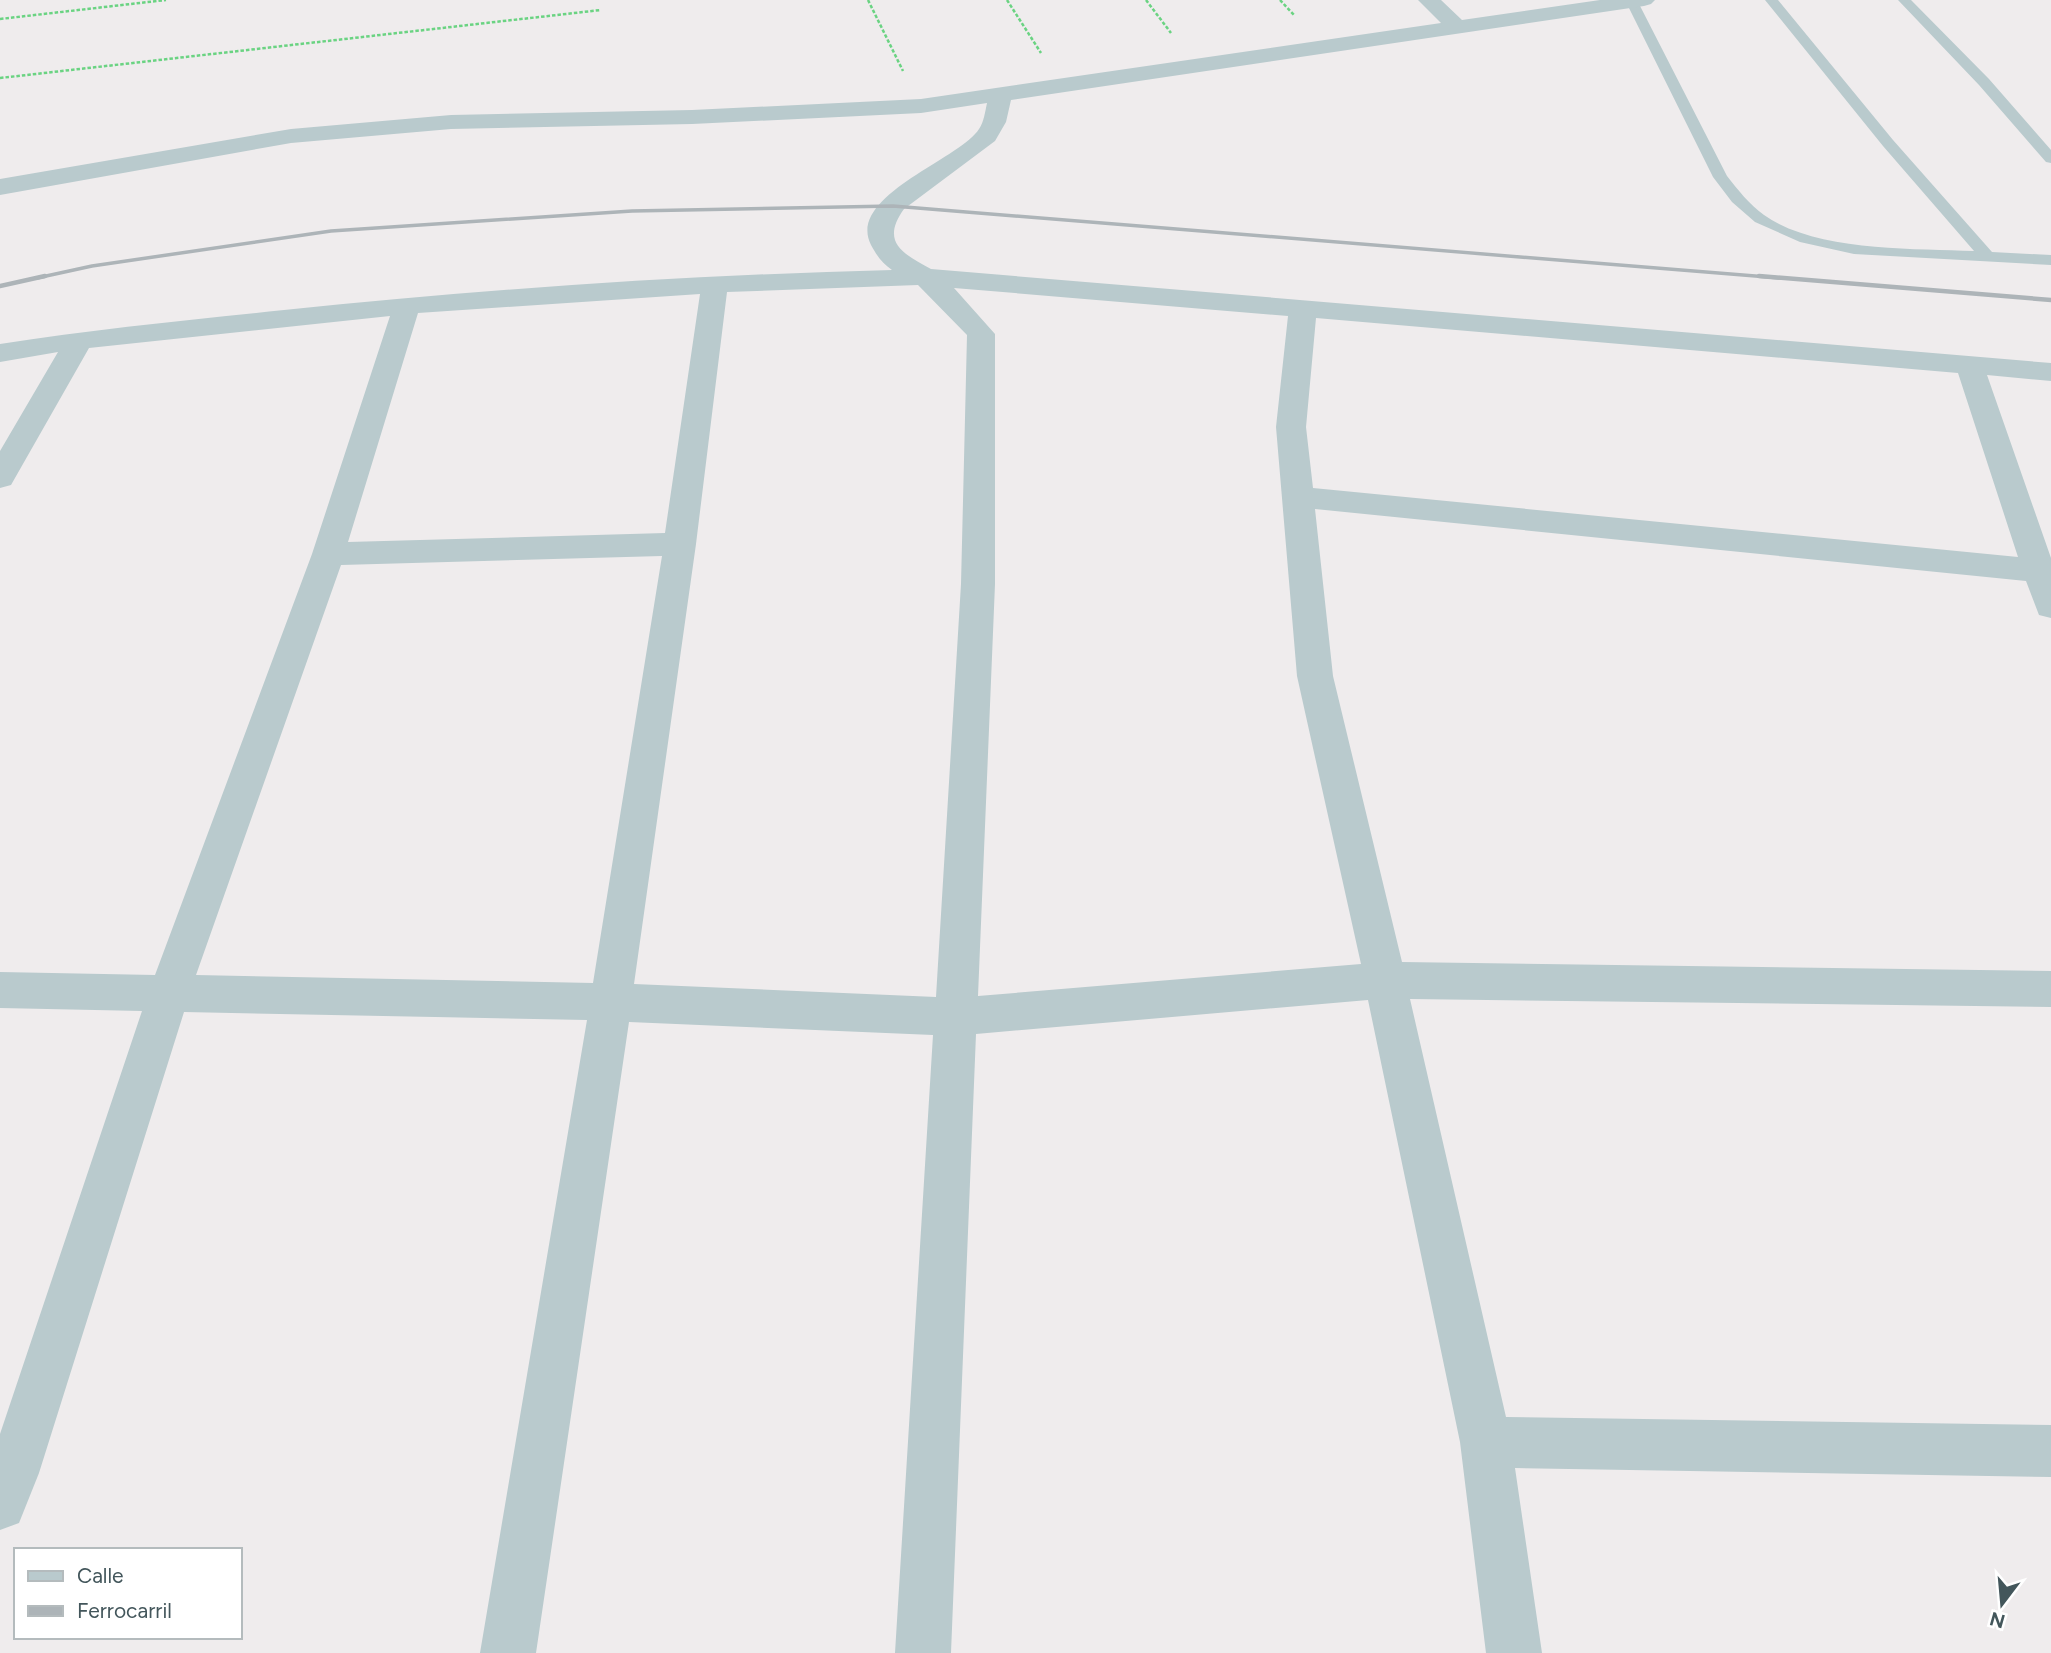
<svg xmlns="http://www.w3.org/2000/svg" width="2051" height="1653" font-family="Figtree,sans-serif">
  <rect width="100%" height="100%" fill="#efeced"/>
  <g fill="none" stroke-linecap="round" stroke-linejoin="round">
    <!-- path -->
    <path stroke="#6ad382" stroke-width="2.5" stroke-dasharray="3.5 2" stroke-linecap="butt" d="M868 0 903 71
      M1007 0 1041 53
      M1146 0 1171 33
      M1280 0 1295 16
      M0 19 166 0
      M0 78 601 10"/>
    <!-- lane -->
    <path fill="#b9cacd" fill-rule="evenodd" d="M1627 0 1638 2 1727 176C1738 190 1749 204 1764 215 1817 252 1912 248 1974 251L1883 146 1765 0H1778L1893 140 1992 252 2051 255V265L1854 254 1800 242 1755 222 1732 202 1713 177 1626 2Z
      M1898 0H1911L1989 79 2051 150V163L2046 162 1979 85Z"/>
    <!-- street -->
    <path fill="#b9cacd" fill-rule="evenodd" d="M1418 0H1441L1462 20 1600 0H1655L1651 4 1644 6 1011 100 1006 122 995 141 904 209C880 242 903 254 931 269L2051 363V381L1987 375 2051 558V618L2039 615 2026 581 1315 509 1333 676 1402 962 2051 971V1007L1410 999 1506 1417 2051 1425V1477L1515 1468 1542 1653H1486L1460 1442 1368 1000 976 1034 951 1653H895L933 1035 629 1022 536 1653H480L587 1020 184 1012 39 1473 19 1523 0 1530V1434L142 1011 0 1008V972L155 975 312 554 390 316 89 348 11 485 0 488V451L58 352 0 362V344C94 329 189 320 284 310 486 289 689 275 892 270 882 263 877 256 871 245 846 196 959 160 979 129 984 122 985 112 987 103L921 113 692 124 451 129 291 143 0 195V179L291 129 451 115 692 110 921 99 1441 23ZM918 285 967 335 961 584 936 997 634 984 696 544 727 292ZM954 288 1288 316 1276 427 1297 676 1361 964 978 996 995 584V334ZM700 294 665 533 348 542 418 313ZM1316 318 1958 373 2018 557 1313 488 1306 427ZM662 556 593 983 196 975 341 565Z"/>
    <!-- rail-far1 -->
    <path stroke="#adb4b8" stroke-width="3.5" d="M37 278 92 266 331 231 632 211 893 206 1780 278"/>
    <!-- rail -->
    <path stroke="#adb4b8" stroke-width="4.5" d="M1759 276 2051 300
      M0 286 45 276"/>
  </g>
  <!-- legend -->
  <rect x="14" y="1548" width="228" height="91" fill="#ffffff" stroke="#b4bbbd" stroke-width="2"/>
  <rect x="28" y="1571" width="35" height="10" fill="#b9cacd" stroke="#b4bbbd" stroke-width="2"/>
  <text x="77" y="1583" font-size="21" fill="#43565b">Calle</text>
  <rect x="28" y="1606" width="35" height="10" fill="#adb4b8" stroke="#b4bbbd" stroke-width="2"/>
  <text x="77" y="1618" font-size="21" fill="#43565b">Ferrocarril</text>
  <!-- north arrow -->
  <g transform="translate(2002 1604) rotate(196)" stroke="#ffffff" stroke-width="5" paint-order="stroke">
  <path d="M0-5L12 26L0 18L-12 26Z" fill="#43565b"/>
  <text y="-10" font-size="19" font-weight="bold" text-anchor="middle" fill="#43565b">N</text>
  </g>
</svg>
